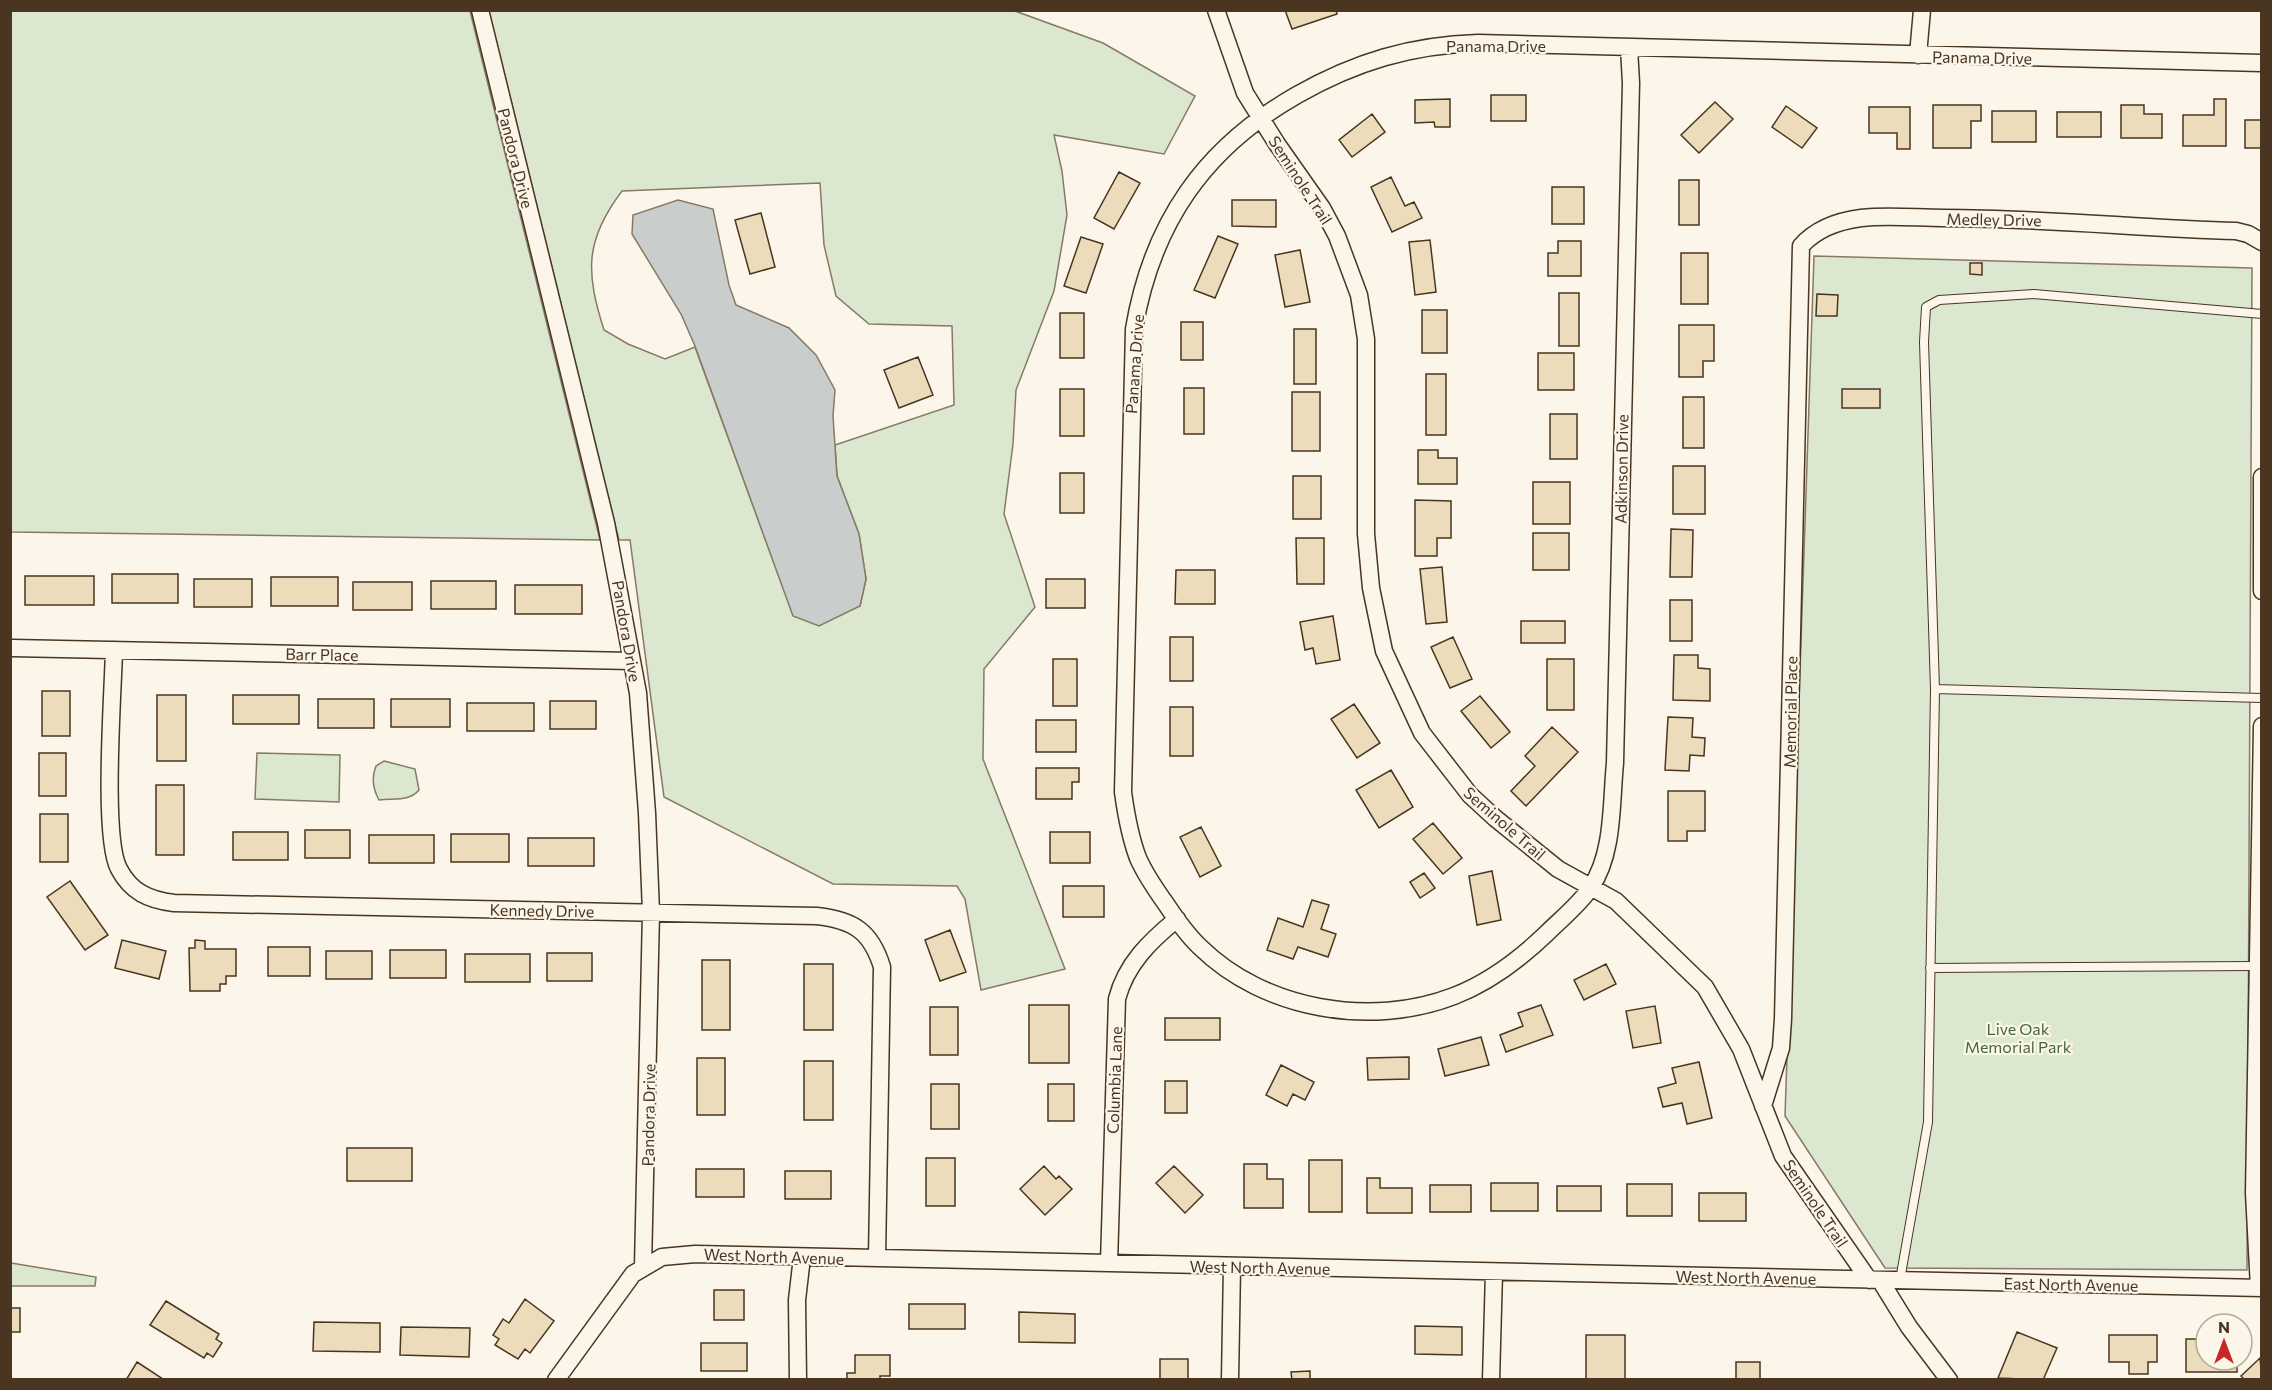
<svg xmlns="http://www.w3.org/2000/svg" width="2272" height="1390" font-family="Commissioner,sans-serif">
  <rect width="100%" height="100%" fill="#fbf6e9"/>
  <!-- green -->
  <path fill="#dce7d0" stroke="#887966" stroke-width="1.5" fill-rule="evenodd" d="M11 10 470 11 600 540 11 532Z
    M489 11H1015L1103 43 1195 96 1164 154 1054 135 1062 171 1067 215 1054 291 1016 390 1013 444 1004 514 1035 607 984 669 983 759 1065 969 981 990 965 899 957 886 833 884 664 797 630 540H619ZM820 183 824 245 836 296 869 324 952 326 954 405 835 445 837 476 859 534 866 579 860 606 793 615 695 347 665 359 628 344 604 330C586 273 584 241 622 191Z
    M1814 256 2252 268 2247 1270 1885 1268 1785 1116Z
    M257 753 340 755 339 802 255 799Z
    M384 761 415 769 419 790C409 802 394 798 379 800 373 789 371 778 376 766Z
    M11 1263 96 1277 95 1286H11Z"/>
  <!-- water -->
  <path fill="#c9cecd" stroke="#887966" stroke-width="1.5" d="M678 200 713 209 729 285 736 305 789 328 816 355 835 390 833 416 837 476 859 534 866 579 860 606 819 626 793 616 695 346 681 314 632 234 633 215Z"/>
  <!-- building -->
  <path fill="#ecdcbc" stroke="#4a3520" stroke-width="1.5" d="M1285 10H1336L1337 14 1292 29Z
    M1491 95H1526V121H1491Z
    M1450 99V127H1435L1434 122 1415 123V100Z
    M2214 99H2226V146H2183V115H2214Z
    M1715 102 1733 119 1699 153 1681 135Z
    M1933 105H1981V121H1971V148H1933Z
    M2121 105H2144V114H2162V138H2121Z
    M1786 106 1817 128 1802 148 1772 127Z
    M1869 107H1910V149H1897V133H1869Z
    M1992 111H2036V142H1992Z
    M2057 112H2101V137H2057Z
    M1372 114 1385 132 1352 157 1339 140Z
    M2245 120H2262V148H2245Z
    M1119 172 1140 183 1114 229 1094 218Z
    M1391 177 1405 206 1414 202 1422 218 1392 232 1371 187Z
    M1679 180H1699V225H1679Z
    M1552 187H1584V224H1552Z
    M1232 200H1276V227L1232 226Z
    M761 213 775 267 750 274 735 220Z
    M1218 236 1238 244 1215 298 1194 290Z
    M1081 237 1103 244 1086 293 1064 286Z
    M1430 240 1436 292 1415 295 1409 242Z
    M1558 241H1581V276H1548V253H1558Z
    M1300 250 1310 302 1285 307 1275 255Z
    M1681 253H1708V304H1681Z
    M1970 263H1982V275L1970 274Z
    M1559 293H1579V346H1559Z
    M1817 294 1838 295 1837 316H1816Z
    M1422 310H1447V353H1422Z
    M1060 313H1084V358H1060Z
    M1181 322H1203V360H1181Z
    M1679 325H1714V361H1703V377H1679Z
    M1294 329H1316V384H1294Z
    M1538 353H1574V390H1538Z
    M918 357 933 395 899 408 884 370Z
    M1426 374H1446V435H1426Z
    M1184 388H1204V434H1184Z
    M1060 389H1084V436H1060Z
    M1842 389H1880V408H1842Z
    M1292 392H1320V451H1292Z
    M1683 397H1704V448H1683Z
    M1550 414H1577V459H1550Z
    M1418 450H1438V458H1457V484H1418Z
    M1673 466H1705V514H1673Z
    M1060 473H1084V513H1060Z
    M1293 476H1321V519H1293Z
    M1533 482H1570V524H1533Z
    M1415 500 1451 501V538H1437V556H1415Z
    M1671 529 1693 530 1692 577H1670Z
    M1533 533H1569V570H1533Z
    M1296 538H1324V584H1297Z
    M1442 567 1447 622 1426 624 1420 569Z
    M1176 570H1215V604H1175Z
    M112 574H178V603H112Z
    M25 576H94V605H25Z
    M271 577H338V606H271Z
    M194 579H252V607H194Z
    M1046 579H1085V608H1046Z
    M431 581H496V609H431Z
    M353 582H412V610H353Z
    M515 585H582V614H515Z
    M1670 600H1692V641H1670Z
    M1333 616 1340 660 1316 664 1313 648 1305 650 1300 622Z
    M1521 621H1565V643H1521Z
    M1170 637H1193V681H1170Z
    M1453 637 1472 679 1450 688 1431 647Z
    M1674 655H1698V668L1710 669V701L1673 700Z
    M1053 659H1077V706H1053Z
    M1547 659H1574V710H1547Z
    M42 691H70V736H42Z
    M157 695H186V761H157Z
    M233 695H299V724H233Z
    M1480 696 1510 732 1491 748 1461 711Z
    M318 699H374V728H318Z
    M391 699H450V727H391Z
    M550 701H596V729H550Z
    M467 703H534V731H467Z
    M1354 704 1380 743 1357 758 1331 719Z
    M1170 707H1193V756H1170Z
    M1668 717 1693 718 1692 737 1705 738 1704 756 1690 755 1689 771 1665 770Z
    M1036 720H1076V752H1036Z
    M1552 727 1578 752 1526 806 1511 791 1535 766 1525 756Z
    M39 753H66V796H39Z
    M1036 768H1079V782H1072V799H1036Z
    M1391 770 1413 807 1379 828 1356 790Z
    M156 785H184V855H156Z
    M1668 791H1705V831H1687V841H1668Z
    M40 814H68V862H40Z
    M1433 823 1462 858 1443 874 1413 839Z
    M1201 827 1221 866 1200 877 1180 837Z
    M305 830H350V858H305Z
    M233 832H288V860H233Z
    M1050 832H1090V863H1050Z
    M451 834H509V862H451Z
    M369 835H434V863H369Z
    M528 838H594V866H528Z
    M1492 871 1501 920 1477 925 1469 876Z
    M1424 873 1435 888 1420 898 1410 882Z
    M70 881 108 935 85 950 47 897Z
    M1063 886H1104V917H1063Z
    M1312 900 1329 905 1321 929 1336 934 1328 957 1298 947 1293 959 1267 950 1278 918 1303 927Z
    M950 930 966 972 940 981 925 940Z
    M122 940 166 951 159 979 115 968Z
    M195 940 205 941V949H236V976H226V984H220V991H190L189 948H195Z
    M268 947H310V976H268Z
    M390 950H446V978H390Z
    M326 951H372V979H326Z
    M547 953H592V981H547Z
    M465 954H530V982H465Z
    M702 960H730V1030H702Z
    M804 964H833V1030H804Z
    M1606 964 1616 984 1584 1000 1574 980Z
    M1029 1005H1069V1063H1029Z
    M1541 1005 1553 1035 1506 1052 1500 1035 1523 1026 1518 1013Z
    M1655 1006 1661 1043 1633 1048 1626 1011Z
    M930 1007H958V1055H930Z
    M1165 1018H1220V1040H1165Z
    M1481 1037 1489 1065 1445 1076 1438 1049Z
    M1409 1057V1079L1368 1080 1367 1058Z
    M697 1058H725V1115H697Z
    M804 1061H833V1120H804Z
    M1699 1062 1712 1118 1687 1124 1682 1103 1663 1107 1658 1088 1676 1083 1672 1068Z
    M1281 1065 1314 1082 1305 1100 1293 1094 1287 1106 1266 1095Z
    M1165 1081H1187V1113H1165Z
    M931 1084H959V1129H931Z
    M1048 1084H1074V1121H1048Z
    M347 1148H412V1181H347Z
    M926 1158H955V1206H926Z
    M1309 1160H1342V1212H1309Z
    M1244 1164H1267V1179H1283V1208H1244Z
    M1044 1166 1056 1179 1059 1176 1072 1189 1045 1215 1020 1189Z
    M1174 1166 1203 1195 1185 1213 1156 1183Z
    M696 1169H744V1197H696Z
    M785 1171H831V1199H785Z
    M1367 1178H1380V1188H1412V1213H1367Z
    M1491 1183H1538V1211H1491Z
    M1627 1184H1672V1216H1627Z
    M1430 1185H1471V1212H1430Z
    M1557 1186H1601V1211H1557Z
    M1699 1193H1746V1221H1699Z
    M714 1290H744V1320H714Z
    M525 1299 554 1321 530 1353 525 1349 518 1359 495 1345 499 1339 493 1335 503 1319 509 1323Z
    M166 1301 219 1334 216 1339 222 1343 213 1357 207 1353 204 1358 150 1325Z
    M909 1304H965V1329H909Z
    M10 1308H20V1332H10Z
    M1019 1312 1075 1314V1343L1019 1342Z
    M314 1322 380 1323V1352L313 1351Z
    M1415 1326 1462 1327V1355L1415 1354Z
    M401 1327 470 1328 469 1357 400 1355Z
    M2017 1332 2057 1348 2043 1380 1998 1378Z
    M1586 1335H1625V1380H1586Z
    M2109 1335H2157V1362H2148V1374H2129V1362H2109Z
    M2186 1339H2206V1360H2237V1372H2186Z
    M701 1343H747V1371H701Z
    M855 1355H890V1376H880V1380H847V1373H855Z
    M2260 1358 2262 1380H2245L2241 1376Z
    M1160 1359H1188V1380H1160Z
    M137 1362 163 1379 126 1380Z
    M1736 1362H1760V1380H1736Z
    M1310 1371V1380H1292L1291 1372Z"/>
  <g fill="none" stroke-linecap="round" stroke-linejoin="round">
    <!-- lane casing -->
    <g stroke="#4a3520" stroke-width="10">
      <path id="lane" d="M1935 689 2262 698
        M1930 968 2256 966
        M1900 1280 1928 1122 1935 689 1924 342 1926 307 1939 300 2034 294 2262 314"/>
    </g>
    <!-- street casing -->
    <g stroke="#4a3520" stroke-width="19">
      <path id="street" d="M480 10 606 523 638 693 647 813 651 912 643 1267
        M1216 10 1245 93 1277 144 1322 208 1337 236 1359 295 1366 339V534L1371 588 1384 651 1422 733 1470 795 1495 818 1558 869 1616 901 1705 987 1741 1049 1783 1156 1869 1280
        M1629 48 1631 83 1615 763C1611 803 1614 853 1591 887 1580 904 1561 919 1547 933 1520 959 1490 982 1454 996 1371 1028 1264 1010 1200 947 1187 935 1176 919 1166 904 1156 890 1145 874 1138 858 1130 837 1126 814 1123 792L1134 329C1152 223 1204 148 1297 95 1355 62 1411 45 1478 43L2262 63
        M1918 55 1922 10
        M2262 477V591
        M12 648 632 661
        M114 650C113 693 102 838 119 869 131 892 149 900 174 903L817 916C853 920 871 931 882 967L877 1258
        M1763 1106 1781 1048 1783 1019 1801 246C1816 229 1838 221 1861 218 1888 215 1917 218 1944 218 2042 218 2138 228 2236 231L2248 234 2262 242
        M1109 1263 1117 999C1126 964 1150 941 1177 919
        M1880 1280 1909 1327 1949 1380
        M2259 1288 2254 1193 2262 726
        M556 1380 633 1274 662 1257 695 1254 2262 1288
        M798 1380 797 1300 802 1257
        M1230 1380 1232 1266
        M1491 1380 1494 1272"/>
    </g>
    <!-- lane -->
    <use href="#lane" stroke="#fbf6e9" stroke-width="8"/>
    <!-- street -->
    <use href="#street" stroke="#fbf6e9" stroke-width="16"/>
  </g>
  <g text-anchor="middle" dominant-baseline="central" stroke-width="4.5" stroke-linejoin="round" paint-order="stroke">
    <!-- street labels -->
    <g font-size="16" fill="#4a3520" stroke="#fbf6e9">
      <text x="1496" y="45">Panama Drive</text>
      <text transform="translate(1982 57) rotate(1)">Panama Drive</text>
      <text transform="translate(516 158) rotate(76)">Pandora Drive</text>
      <text transform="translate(1301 180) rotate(57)">Seminole Trail</text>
      <text transform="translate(1994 219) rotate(1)">Medley Drive</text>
      <text transform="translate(1134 364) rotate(-86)">Panama Drive</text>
      <text transform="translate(1621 469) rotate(-89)">Adkinson Drive</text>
      <text transform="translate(627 631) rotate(80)">Pandora Drive</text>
      <text transform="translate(322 654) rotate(1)">Barr Place</text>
      <text transform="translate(1790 712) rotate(-89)">Memorial Place</text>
      <text transform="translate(1505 823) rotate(41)">Seminole Trail</text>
      <text transform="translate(542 910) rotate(1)">Kennedy Drive</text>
      <text transform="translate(1114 1080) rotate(-88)">Columbia Lane</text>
      <text transform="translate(648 1115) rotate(-89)">Pandora Drive</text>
      <text transform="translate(1816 1203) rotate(56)">Seminole Trail</text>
      <text transform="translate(774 1256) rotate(2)">West North Avenue</text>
      <text transform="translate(1260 1267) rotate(1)">West North Avenue</text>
      <text transform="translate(1746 1277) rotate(1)">West North Avenue</text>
      <text transform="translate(2071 1284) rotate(1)">East North Avenue</text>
    </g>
    <!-- park labels -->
    <g font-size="16" fill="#436837" stroke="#fbf6e9">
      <text x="2018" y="1028">Live Oak<tspan x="2018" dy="18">Memorial Park</tspan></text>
    </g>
  </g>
  <!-- border -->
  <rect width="2272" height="1390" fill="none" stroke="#4a3520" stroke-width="24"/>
  <!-- north arrow -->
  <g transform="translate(2224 1342)"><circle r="28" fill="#fbf6e9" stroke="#b4a999" stroke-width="1.5"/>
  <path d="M0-4.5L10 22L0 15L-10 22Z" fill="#c62828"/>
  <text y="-9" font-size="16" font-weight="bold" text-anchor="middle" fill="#4a3520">N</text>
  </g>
</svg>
